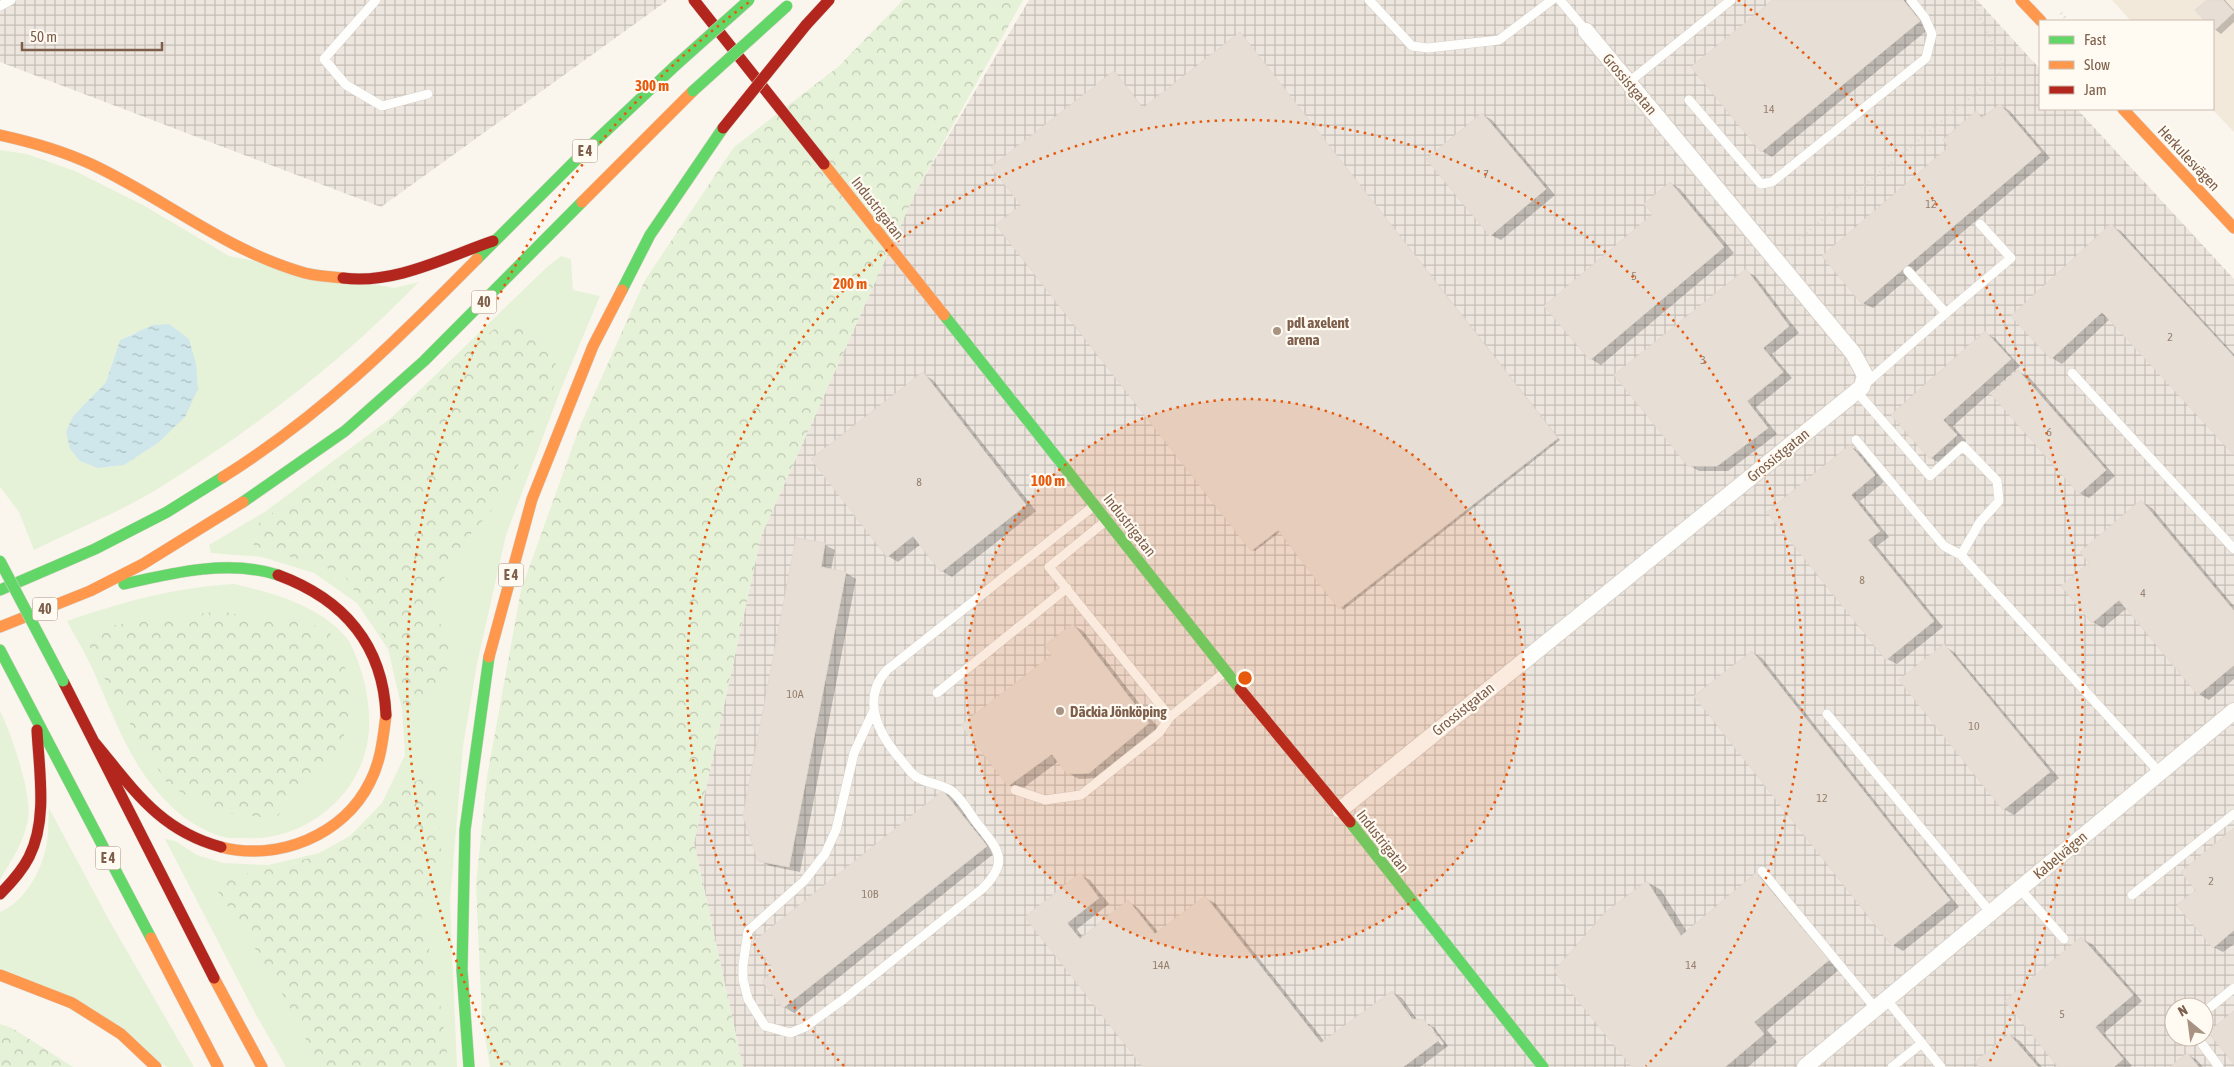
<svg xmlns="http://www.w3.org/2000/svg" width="2234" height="1067" font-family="'Asap Condensed',sans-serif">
  <defs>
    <pattern id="industrial-grid" width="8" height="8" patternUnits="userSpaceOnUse" patternTransform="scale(1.25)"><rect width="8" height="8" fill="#ede6df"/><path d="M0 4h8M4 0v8" fill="none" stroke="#c5beb7"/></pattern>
    <pattern id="forest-crowns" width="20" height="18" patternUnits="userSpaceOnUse" patternTransform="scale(1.25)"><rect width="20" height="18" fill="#e5f2d8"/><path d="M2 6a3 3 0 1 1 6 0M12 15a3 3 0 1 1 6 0" fill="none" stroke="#bfc7b1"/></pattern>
    <pattern id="water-ripples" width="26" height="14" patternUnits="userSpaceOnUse" patternTransform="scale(1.25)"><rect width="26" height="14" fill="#cfe7eb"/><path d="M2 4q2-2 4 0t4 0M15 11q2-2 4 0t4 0" fill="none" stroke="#adbec0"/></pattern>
  </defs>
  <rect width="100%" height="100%" fill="#faf6ee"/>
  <!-- residential -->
  <path fill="#f3e9db" d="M2112 0H2234V132L2212 109 2213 21H2131Z"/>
  <!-- industrial -->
  <path fill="url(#industrial-grid)" fill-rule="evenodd" d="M0 0H668L381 207 0 62Z
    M1029 0H1977L2040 69V109H2077L2234 279V1067H743L694 843 761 536 916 191ZM2174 1007H2204V1037H2174Z"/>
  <!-- green -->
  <path fill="#e5f2d8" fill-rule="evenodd" d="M0 150 27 154 75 171 143 205 229 256 394 288 419 282C343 360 257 427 164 485 125 510 76 529 34 550L19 512 0 487ZM136 332 158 443C127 463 101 483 70 449L73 416 106 382 120 340Z
    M561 256 571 259 573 290 600 296 561 389 506 535 477 664 463 746 450 902 457 1067H286L255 1013 165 839 175 841 197 855 223 863 268 865 319 853 350 836 382 803 405 755 402 709 388 649 357 603 314 573 262 557 211 553 209 545 266 511 391 418 547 267Z
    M234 584C273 593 317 605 345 636 354 646 362 672 365 685 369 705 371 724 367 745 355 802 300 842 243 838 236 838 227 839 220 836 201 830 181 817 167 802 130 766 113 714 92 668 85 652 75 637 67 621 122 602 176 587 234 584Z
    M0 711C11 732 33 797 28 820 24 842 11 861 0 880Z
    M49 808 109 920 194 1067H167L0 968V912C24 902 41 872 46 847 49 835 48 821 49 808Z"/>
  <!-- forest -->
  <path fill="url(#forest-crowns)" d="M903 0H1023L916 191 761 536 694 843 743 1067H490L482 1019 476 885 487 777 521 590 580 426 645 280 734 147 838 67Z
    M524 322 554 349 557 380 523 456 498 503 463 543 437 591 435 614 451 644 446 678 421 709 403 704 401 664 343 573 254 546 251 529 347 457 494 329Z
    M220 611 257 618 293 615 330 633 350 679 349 718 341 745 275 819 214 811 168 785 113 696 86 639 93 628Z
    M426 777 437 794 442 865 420 909 438 988 449 1067H318C291 1000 251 942 212 882L326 854 373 822 392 791Z
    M0 1024 12 1028 73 1067H0Z"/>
  <!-- water -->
  <path fill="url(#water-ripples)" d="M169 324 189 339 196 364 198 389 185 417 158 443 124 465 98 468 80 461 70 449 66 432 73 416 106 382 120 340 153 325Z"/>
  <!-- shadow -->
  <path fill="#0003" fill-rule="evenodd" d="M1775 0H1907L1930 28 1772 157 1762 151Z
    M2209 0H2225L2234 10V22L2221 34 2213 28V21H2207L2197 10Z
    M1240 33 1560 440 1343 610 1280 532 1255 551 1252 550 1022 206 1114 72 1144 109Z
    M2000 105 2010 111 2050 158 1873 308 1863 303 1951 148 1976 113 1985 118Z
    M1482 114 1492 120 1555 195 1501 240 1491 235Z
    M1670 183 1680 189 1734 253 1601 365 1591 359Z
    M2111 226 2121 231 2234 354V453L2110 319 2062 364 2052 358 2013 316Z
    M1746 271 1756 277 1799 333 1772 354 1792 378 1756 407 1777 434 1728 471H1699L1689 465Z
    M1985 333 1995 338 2020 366 1953 426 1966 441 1941 464 1931 458 1892 416Z
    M2019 372 2029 377 2115 476 2089 498 2079 493Z
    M923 374 933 380 1036 511 952 577 942 571 921 544 898 562 888 556Z
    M1850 446 1860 452 1884 482 1860 501 1889 537 1877 546 1943 627 1897 664 1887 659 1769 512Z
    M2142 502 2152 508 2234 606V679L2209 700 2199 694 2127 608 2103 628 2093 622 2091 563Z
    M825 545 835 550 831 570 846 573 856 579 800 872 770 866 759 860Z
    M1073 625 1083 631 1159 729 1099 778 1079 779 1068 773 1059 761 1019 791 1009 785 963 725 1054 655Z
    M1944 646 1954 652 2059 778 2014 815 2004 809Z
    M1752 652 1762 658 1959 907 1903 951 1893 945Z
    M944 792 954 798 996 852 794 1013 784 1007 777 971Z
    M2234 830V944L2223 952 2213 947 2198 890Z
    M1080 875 1090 880 1109 904 1077 929 1083 938 1128 902 1138 908 1159 933 1205 898 1215 903 1325 1042 1392 992 1402 998 1418 1021 1434 1027 1448 1046 1420 1067H1145L1027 918ZM1426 1024H1429L1444 1044 1442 1046Z
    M1756 875 1770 882 1841 968 1767 1030 1777 1042 1748 1067H1634L1647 882 1661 890 1687 932Z
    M2082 939 2092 944 2142 1001 2104 1033 2132 1066 2130 1067H2060Z
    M2010 1035 2020 1041 2042 1067H1981Z
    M2187 1054 2197 1060 2203 1067H2172Z"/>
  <!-- building -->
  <path fill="#e7dfd5" stroke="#e3d9d0" d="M1773 0H1903L1920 21 1761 152 1691 67Z
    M2207 0H2223L2234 12 2214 31 2213 21H2205L2195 10Z
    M1240 32 1558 438 1339 609 1278 530 1251 551 996 225 1021 205 991 167 1114 71 1143 108Z
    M2000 104 2041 152 1862 304 1822 256 1949 147 1943 140 1976 111 1982 118Z
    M1482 113 1546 189 1490 236 1426 159Z
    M1670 182 1724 247 1590 360 1544 306 1653 214 1644 204Z
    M2111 224 2234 357V455L2102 312 2051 359 2011 316Z
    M1746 269 1789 326 1763 348 1783 372 1747 401 1768 428 1717 466H1688L1614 375Z
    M1985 331 2011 359 1943 420 1957 435 1930 459 1891 415Z
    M2018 370 2106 470 2079 494 1991 394Z
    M923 372 1026 505 941 572 913 536 887 557 811 459Z
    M1850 445 1875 475 1851 495 1880 531 1868 540 1934 621 1886 660 1767 512Z
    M2141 500 2234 611V665L2198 695 2119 600 2092 623 2061 586 2089 563 2080 552Z
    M796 538 825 543 821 567 846 572 789 867 758 861 743 816Z
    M1073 624 1149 723 1089 773 1067 774 1052 754 1008 786 961 725 1052 655 1045 645Z
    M1944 644 2050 772 2003 810 1899 680Z
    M1752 651 1950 900 1892 946 1694 696Z
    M943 791 987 846 783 1008 762 981 775 970 753 942Z
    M2234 828V930L2213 948 2177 905 2196 890 2181 872Z
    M1080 873 1099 898 1067 923 1080 939 1128 900 1155 934 1205 896 1321 1043 1392 991 1412 1019 1424 1020 1439 1040 1403 1067H1143L1025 917Z
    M1756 873 1829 960 1754 1022 1764 1034 1725 1067H1632L1554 971 1606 912 1647 881 1681 936Z
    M2081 937 2133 995 2095 1027 2123 1059 2114 1067H2058L2005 1001Z
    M2234 1011V1064L2208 1032Z
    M2009 1034 2038 1067H1980L1975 1062Z
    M2187 1053 2199 1067H2170Z"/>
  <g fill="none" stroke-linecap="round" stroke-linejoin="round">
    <!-- lane casing -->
    <g stroke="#dad3cc" stroke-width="10">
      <path id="lane" d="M376 0 324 59 346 85 382 106 428 94
        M1369 0 1412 46 1428 48 1499 40 1552 0
        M1560 0 1586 31
        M0 6 11 0
        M1629 82 1731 0
        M1689 100 1761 184 1772 182 1926 58 1932 34 1925 18 1911 0
        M1946 313 2011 258 1980 224
        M2072 373 2234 549
        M1864 385 1946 313 1908 271
        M1857 392 1930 476 1963 446 1997 481 1999 501 1980 522 1961 555 2160 773
        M1856 440 1944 546 1961 555
        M1107 520 1049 567 1170 717 1225 672
        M937 693 1067 588
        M874 710 854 753 836 830 825 854 804 881 748 931 743 965V979L748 999 765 1026 790 1033 805 1027 844 999 982 889C1013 859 995 847 974 819 968 810 961 799 953 792 942 783 926 784 915 776 910 772 906 766 902 761 879 735 860 700 887 670L1095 505
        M1827 714 1991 913
        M1015 790 1045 800 1081 795 1159 733 1170 717
        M1762 871 1876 1009
        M2020 889 2064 939
        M2132 895 2234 814
        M1887 1000 1941 1067
        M2204 1012 2234 988
        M2197 1037 2219 1067
        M1892 1067 1922 1043"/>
    </g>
    <!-- street casing -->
    <g stroke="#dad3cc" stroke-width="18">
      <path id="street" d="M1340 810 1862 387 1865 375 1853 353 1586 31
        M1805 1067 2234 711"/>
    </g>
    <!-- fast casing -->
    <g stroke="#dad2ca" stroke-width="12">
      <path id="fast" d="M477 259 587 149 675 66
        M622 290 650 235 723 128
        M944 315 1240 689
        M243 502 345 431 424 361 582 202
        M124 584C172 573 229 559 278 575
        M0 590 95 549 167 512 223 477
        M0 650 151 938
        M1350 822 1543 1067
        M469 1067 462 970 465 830 489 657"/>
    </g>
    <!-- slow casing -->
    <g stroke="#dad2ca" stroke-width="12">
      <path id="slow" d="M2021 0 2041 21
        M2123 109 2234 228
        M0 135C32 142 61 150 91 164 164 198 226 251 305 273 317 276 331 277 343 278
        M824 164 944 315
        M582 202 693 91
        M223 477C322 415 396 341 477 259
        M0 627 90 591 143 564 243 502
        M489 657 532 499 593 346 622 290
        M221 847C278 862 344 835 370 782 381 761 383 738 386 715
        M151 938 218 1067
        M0 975 72 1003 121 1034 156 1067
        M214 978 262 1067"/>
    </g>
    <!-- jam casing -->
    <g stroke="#dad2ca" stroke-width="12">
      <path id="jam" d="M694 0 824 164
        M806 25 829 0
        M343 278C394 285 446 257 493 241
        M278 575C343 599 383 644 386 715
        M63 681 214 978
        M1240 689 1350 822
        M95 743C134 790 159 830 221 847
        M0 894C11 883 22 871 29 857 48 820 39 770 37 730"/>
    </g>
    <!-- path -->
    <path stroke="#ddd6ce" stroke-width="3" stroke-dasharray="1 4" stroke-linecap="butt" d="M2061 13 2068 21
      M1787 249 1999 74 2002 64 2000 57 1971 0"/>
    <!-- lane -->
    <use href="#lane" stroke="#fefefc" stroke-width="9"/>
    <!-- street -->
    <use href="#street" stroke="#fefefc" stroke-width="16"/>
    <!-- fast -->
    <use href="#fast" stroke="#63d668" stroke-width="11"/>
    <!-- slow -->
    <use href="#slow" stroke="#ff974d" stroke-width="11"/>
    <!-- jam -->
    <use href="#jam" stroke="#b3261e" stroke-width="11"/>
    <!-- fast-bridge casing -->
    <g stroke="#dbd2ca" stroke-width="12" stroke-linecap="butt">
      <path id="fast-bridge" d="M675 66 749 0
        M693 91 787 6
        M0 561 63 681"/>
    </g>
    <!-- jam-bridge casing -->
    <g stroke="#dbd2ca" stroke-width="12" stroke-linecap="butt">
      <path id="jam-bridge" d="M723 128 806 25"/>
    </g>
    <!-- fast-bridge -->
    <use href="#fast-bridge" stroke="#63d668" stroke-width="11"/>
    <!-- jam-bridge -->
    <use href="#jam-bridge" stroke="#b3261e" stroke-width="11"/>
  </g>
  <!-- distance rings -->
  <circle cx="1245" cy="678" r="279" fill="#e8590c" fill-opacity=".12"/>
  <g fill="none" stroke="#e8590c" stroke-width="2.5" stroke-dasharray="2.5 5">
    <circle cx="1245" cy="678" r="279"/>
    <path d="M844 1066A558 558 0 1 1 1646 1066"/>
    <path d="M502 1065A838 838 0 0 1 752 0M1738 0A838 838 0 0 1 1988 1065"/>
  </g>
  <!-- markers -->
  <g fill="#a89383" stroke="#fffaf2" stroke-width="2">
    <circle cx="1277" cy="331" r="5"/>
    <circle cx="1060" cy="711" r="5"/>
  </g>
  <g text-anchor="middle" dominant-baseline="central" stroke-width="4.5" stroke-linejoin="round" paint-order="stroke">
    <!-- number labels -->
    <g font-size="12" fill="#98806f">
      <text x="1769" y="109">14</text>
      <text x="1486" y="174">7</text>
      <text x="1931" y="204">12</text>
      <text x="1634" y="276">5</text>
      <text x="2170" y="337">2</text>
      <text x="1703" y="360">3</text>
      <text x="2049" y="432">6</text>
      <text x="919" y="482">8</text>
      <text x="1862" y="580">8</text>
      <text x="2143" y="593">4</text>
      <text x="795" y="694">10A</text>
      <text x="1974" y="726">10</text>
      <text x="1822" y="798">12</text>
      <text x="2211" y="881">2</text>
      <text x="870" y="894">10B</text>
      <text x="1161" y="965">14A</text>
      <text x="1691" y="965">14</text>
      <text x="2062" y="1014">5</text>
    </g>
    <!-- shield labels -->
    <g fill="#fffaf2" stroke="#a38d7c" stroke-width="1">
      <rect x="572.5" y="139.5" width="25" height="23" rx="4"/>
      <rect x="471.5" y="290.5" width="25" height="23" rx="4"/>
      <rect x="498.5" y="563.5" width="25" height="23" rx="4"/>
      <rect x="32.5" y="597.5" width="25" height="23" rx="4"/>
      <rect x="95.5" y="846.5" width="25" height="23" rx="4"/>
    </g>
    <g font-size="14" font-weight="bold" fill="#7c5e4a">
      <text x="585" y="151">E 4</text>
      <text x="484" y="302">40</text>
      <text x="511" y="575">E 4</text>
      <text x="45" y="609">40</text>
      <text x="108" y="858">E 4</text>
    </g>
    <!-- street labels -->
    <g font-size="15" fill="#7c5e4a" stroke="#fffaf2">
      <text transform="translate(1630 84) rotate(50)">Grossistgatan</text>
      <text transform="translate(2189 158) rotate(47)">Herkulesvägen</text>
      <text transform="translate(878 208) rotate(52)">Industrigatan</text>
      <text transform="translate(1778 455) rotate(-39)">Grossistgatan</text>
      <text transform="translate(1130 525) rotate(52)">Industrigatan</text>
      <text transform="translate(1463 709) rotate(-39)">Grossistgatan</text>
      <text transform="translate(1383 841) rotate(52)">Industrigatan</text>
      <text transform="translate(2060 855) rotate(-40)">Kabelvägen</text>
    </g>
    <!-- poi labels -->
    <g font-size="15" font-weight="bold" fill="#7c5e4a" stroke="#fffaf2" text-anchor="start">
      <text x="1287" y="322">pdl axelent<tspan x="1287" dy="17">arena</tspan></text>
      <text x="1070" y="711">Däckia Jönköping</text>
    </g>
  </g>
  <circle cx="1245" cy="678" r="8" fill="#e8590c" stroke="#fffaf2" stroke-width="2.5"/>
  <g font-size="15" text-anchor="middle" font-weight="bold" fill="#e8590c" stroke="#fffaf2" stroke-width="4.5" stroke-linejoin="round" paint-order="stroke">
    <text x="652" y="91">300 m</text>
    <text x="850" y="289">200 m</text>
    <text x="1048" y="486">100 m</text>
  </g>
  <!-- legend -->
  <rect x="2039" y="20" width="175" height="90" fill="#fffaf2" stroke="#cbbcaf"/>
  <rect x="2049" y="36" width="25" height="8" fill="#63d668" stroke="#cbbcaf"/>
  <text x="2084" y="45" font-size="15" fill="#7c5e4a">Fast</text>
  <rect x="2049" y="61" width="25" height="8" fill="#ff974d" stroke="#cbbcaf"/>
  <text x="2084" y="70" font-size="15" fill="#7c5e4a">Slow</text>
  <rect x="2049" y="86" width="25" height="8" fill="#b3261e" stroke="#cbbcaf"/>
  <text x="2084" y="95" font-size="15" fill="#7c5e4a">Jam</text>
  <!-- north arrow -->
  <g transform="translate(2189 1022) rotate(331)"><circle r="24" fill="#fffaf2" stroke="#cbbcaf"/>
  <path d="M0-4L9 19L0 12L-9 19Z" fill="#a89383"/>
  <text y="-8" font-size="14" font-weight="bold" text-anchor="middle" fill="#7c5e4a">N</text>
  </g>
  <!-- scale -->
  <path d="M22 42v8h140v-8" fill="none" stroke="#7c5e4a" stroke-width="2.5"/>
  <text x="30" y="42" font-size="15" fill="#7c5e4a" stroke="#fffaf2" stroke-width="4" paint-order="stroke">50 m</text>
</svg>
